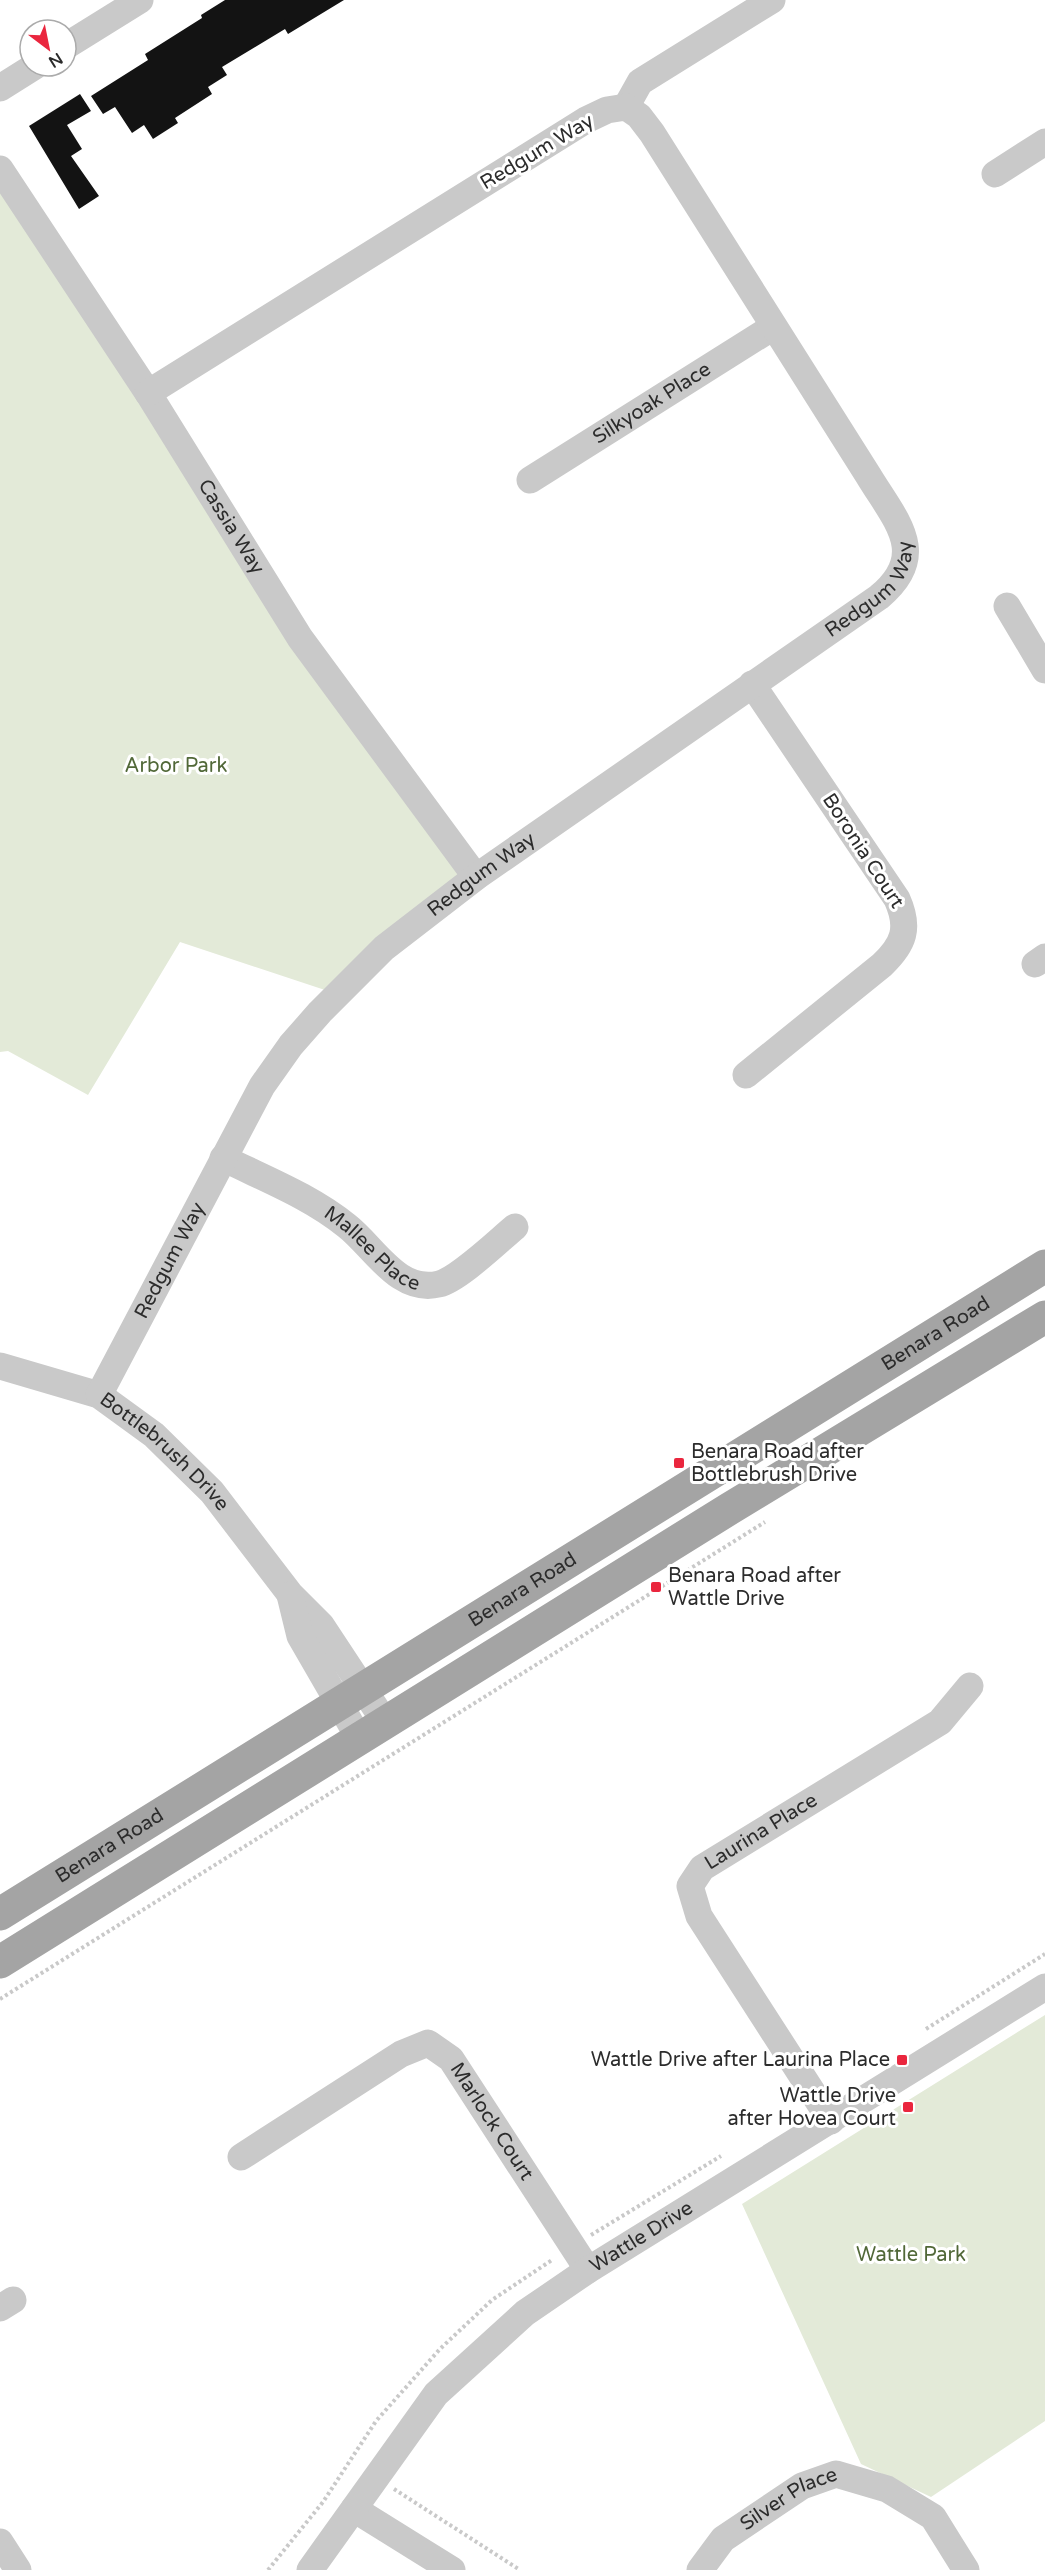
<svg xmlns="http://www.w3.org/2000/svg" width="1045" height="2570" font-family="'Varela Round',sans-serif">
  <rect width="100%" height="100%" fill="#fff"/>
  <!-- green -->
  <path fill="#e3ead8" d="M0 169 476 877 337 994 180 942 88 1095 8 1051 0 1052Z
    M1045 2015V2421L931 2497 861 2464 742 2204Z"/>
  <!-- building -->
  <path fill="#131313" d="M225 0H344L288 34 285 29 222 67 227 75 208 87 212 94 175 118 178 123 153 139 144 125 132 133 115 107 103 114 91 96 148 60 145 54 202 18 201 15Z
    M80 94 91 111 67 125 82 149 71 156 99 196 79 209 29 126Z"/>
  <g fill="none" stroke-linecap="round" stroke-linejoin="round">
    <!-- path -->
    <path stroke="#c9c9c9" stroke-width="4" stroke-dasharray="3 3" stroke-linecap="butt" d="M0 1999 765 1522
      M926 2029 1045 1954
      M591 2235 721 2156
      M394 2489 520 2570
      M268 2570 323 2502 376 2421 440 2349 492 2300 552 2260"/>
    <!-- minor -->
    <g stroke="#c9c9c9" stroke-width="27">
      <path d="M66 46 140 0"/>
      <path d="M0 88 35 66"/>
      <path d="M626 107 640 82 772 0"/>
      <path id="s1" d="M0 169 148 393 300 638 476 877"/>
      <path d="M995 174 1045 142"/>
      <path id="s2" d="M530 480 773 327"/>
      <path d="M1007 606 1045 670"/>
      <path d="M1035 964 1045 957"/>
      <path d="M746 1075 882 965C904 944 910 928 897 899L752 684"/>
      <path id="s3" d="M223 1158C265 1179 310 1196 347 1226 374 1247 398 1294 439 1284 459 1279 498 1241 515 1227"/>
      <path id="s4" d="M0 1366 99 1395 154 1435 212 1492 290 1594 321 1625 385 1722"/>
      <path id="s5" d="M99 1395 262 1086 291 1045 320 1012 384 948 476 877 879 597C931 554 895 520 868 475L652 133 639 116 626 107 607 110 586 120 148 393"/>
      <path d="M290 1595 300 1636 359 1738"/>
      <path id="s6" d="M831 2121 699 1916 690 1886 702 1868 940 1722 970 1686"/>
      <path id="s7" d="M241 2157 401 2054 428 2043 451 2059 588 2270"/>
      <path d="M0 2308 13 2300"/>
      <path d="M354 2509 452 2570"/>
      <path d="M0 2542 18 2570"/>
      <path id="s8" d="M310 2570 436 2394 525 2313 588 2270 1045 1987"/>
      <path id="s9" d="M700 2570 723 2539 802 2486 836 2474 887 2489 933 2517 966 2570"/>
    </g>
    <!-- major -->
    <g stroke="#a4a4a4" stroke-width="33">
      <path id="s10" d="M0 1914 1045 1266"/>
      <path d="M0 1962 729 1509 1045 1317"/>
    </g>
  </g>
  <!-- markers -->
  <g fill="#ea263e" stroke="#fff" stroke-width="2">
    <rect x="673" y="1457" width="12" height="12" rx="3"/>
    <rect x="650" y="1581" width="12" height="12" rx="3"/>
    <rect x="896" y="2054" width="12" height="12" rx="3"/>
    <rect x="902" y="2101" width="12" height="12" rx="3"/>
  </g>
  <g text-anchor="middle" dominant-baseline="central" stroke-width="6" stroke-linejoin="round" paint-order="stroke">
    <!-- street labels -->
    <g font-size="20" fill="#2c2c2c" stroke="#fff">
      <text transform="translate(537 152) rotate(-31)">Redgum Way</text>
      <text stroke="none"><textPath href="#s2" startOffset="144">Silkyoak Place</textPath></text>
      <text stroke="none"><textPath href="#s1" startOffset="426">Cassia Way</textPath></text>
      <text stroke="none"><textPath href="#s5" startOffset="1142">Redgum Way</textPath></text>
      <text transform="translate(863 851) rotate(57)">Boronia Court</text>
      <text stroke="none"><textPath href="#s5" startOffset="656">Redgum Way</textPath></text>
      <text stroke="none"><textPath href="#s3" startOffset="176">Mallee Place</textPath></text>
      <text stroke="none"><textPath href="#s5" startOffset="152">Redgum Way</textPath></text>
      <text stroke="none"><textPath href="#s10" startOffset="1101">Benara Road</textPath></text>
      <text stroke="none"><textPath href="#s4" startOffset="190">Bottlebrush Drive</textPath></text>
      <text stroke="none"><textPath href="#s10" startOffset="615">Benara Road</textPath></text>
      <text stroke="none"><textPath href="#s6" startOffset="366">Laurina Place</textPath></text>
      <text stroke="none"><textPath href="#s10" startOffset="129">Benara Road</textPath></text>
      <text stroke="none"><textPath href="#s7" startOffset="322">Marlock Court</textPath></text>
      <text stroke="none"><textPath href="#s8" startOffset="476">Wattle Drive</textPath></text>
      <text stroke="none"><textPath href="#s9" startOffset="116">Silver Place</textPath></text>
    </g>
    <!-- park labels -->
    <g font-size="20" fill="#516838" stroke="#fff">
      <text x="176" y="766">Arbor Park</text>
      <text x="911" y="2255">Wattle Park</text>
    </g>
    <!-- poi labels -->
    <g font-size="20" fill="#2c2c2c" stroke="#fff" text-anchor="start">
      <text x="691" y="1452">Benara Road after<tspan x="691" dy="23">Bottlebrush Drive</tspan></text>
      <text x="668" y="1576">Benara Road after<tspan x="668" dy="23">Wattle Drive</tspan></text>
      <text x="890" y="2060" text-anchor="end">Wattle Drive after Laurina Place</text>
      <text x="896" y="2096" text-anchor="end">Wattle Drive<tspan x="896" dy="23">after Hovea Court</tspan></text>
    </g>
  </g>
  <!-- north arrow -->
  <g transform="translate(48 48) rotate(148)"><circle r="28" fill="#ffffff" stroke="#ababab" stroke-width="1.5"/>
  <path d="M0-4.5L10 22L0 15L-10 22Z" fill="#ea263e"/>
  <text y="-9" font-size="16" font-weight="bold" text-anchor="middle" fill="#2c2c2c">N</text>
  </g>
</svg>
